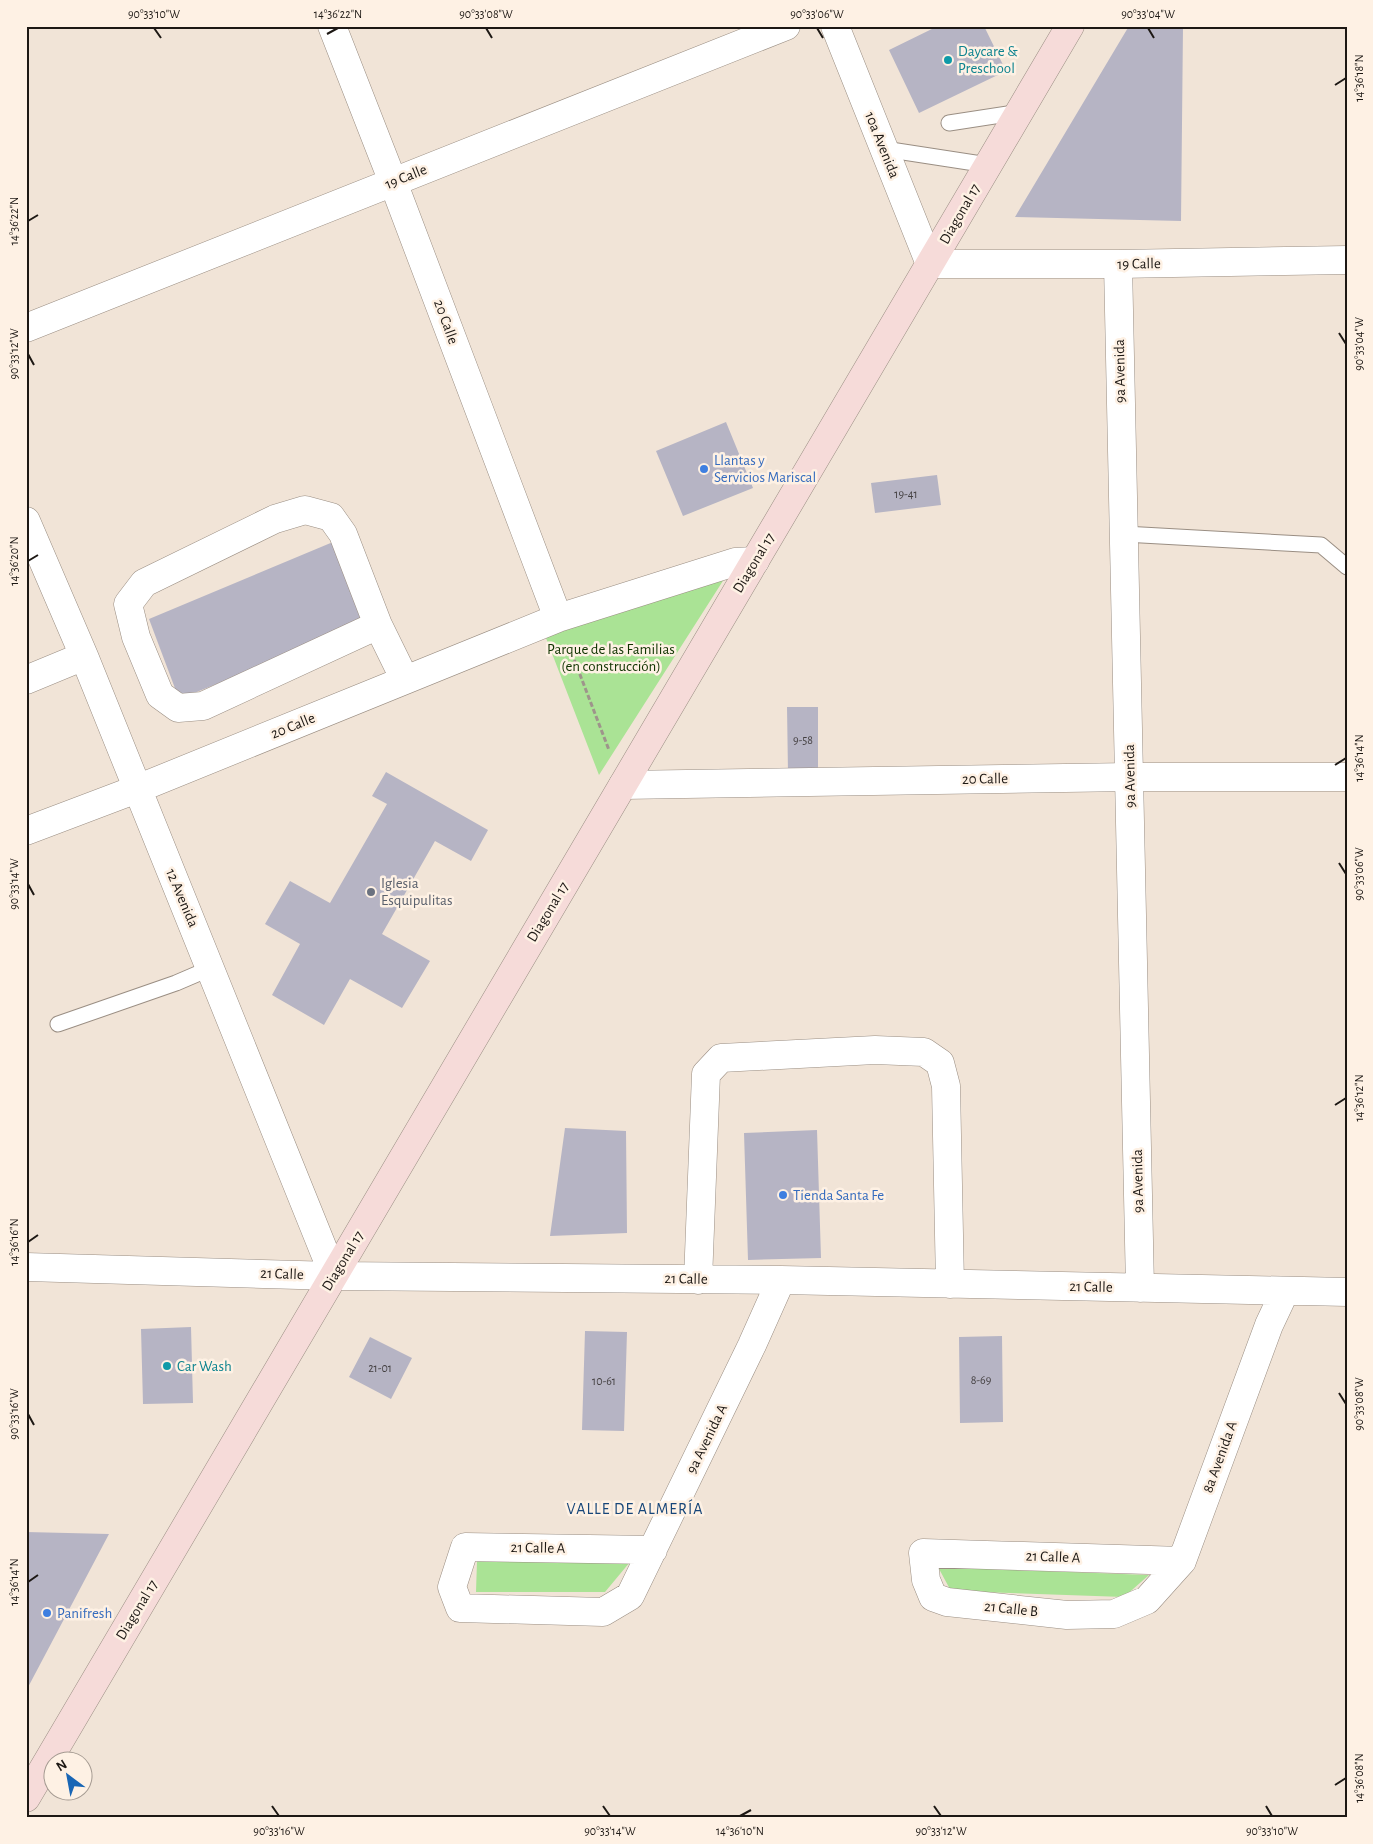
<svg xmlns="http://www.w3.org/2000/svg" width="1373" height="1844" font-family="'Alegreya Sans',sans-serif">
  <rect width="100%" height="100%" fill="#f1e4d7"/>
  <!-- green -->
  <path fill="#aae395" d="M735 562 599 775 541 625Z
    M477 1561 630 1562 605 1592H476Z
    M938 1567 1149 1575 1124 1597 951 1591Z"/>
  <!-- building -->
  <path fill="#b6b4c4" d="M938 26H984L1006 71 919 113 889 50Z
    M1129 26H1183L1181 221 1015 217Z
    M726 422 753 488 683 516 656 451Z
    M937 475 941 505 875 513 871 483Z
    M333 542 364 625 179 699 149 619Z
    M787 707H818V773H788Z
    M386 772 488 830 471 861 435 841 382 934 430 961 402 1008 350 979 324 1025 272 995 300 944 265 924 290 881 330 903 387 804 372 796Z
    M565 1128 626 1131 627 1233 550 1236Z
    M817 1130 821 1258 748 1260 744 1133Z
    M191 1327 193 1403 143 1404 141 1329Z
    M585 1331 627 1332 624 1431 582 1430Z
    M1002 1336 1003 1422 960 1423 959 1337Z
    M370 1337 412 1358 391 1399 349 1377Z
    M26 1532 109 1534 26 1691Z
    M176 1815V1818H143V1816Z"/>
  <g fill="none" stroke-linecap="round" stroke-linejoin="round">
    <!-- lane casing -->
    <g stroke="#9a8e83" stroke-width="17">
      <path id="lane" d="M949 123 1020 112
        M884 149 988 165
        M1124 534 1321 545 1347 567
        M58 1024 176 983 211 968"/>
    </g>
    <!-- street casing -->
    <g stroke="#9a8e83" stroke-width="29">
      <path id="street" d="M332 26 393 182 558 618
        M835 26 930 264H1118L1347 260
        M1118 264 1140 1288
        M26 328 786 26
        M26 521 84 656 334 1276
        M378 625 203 706 178 708 160 695 136 637 128 604 144 583 275 519 305 510 331 517 343 534 378 625 405 680
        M26 680 84 656
        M623 785 1130 777H1347
        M26 831 137 789 558 618 735 562 755 561
        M26 1267 334 1276 781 1280 1347 1292
        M698 1280 706 1074 721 1058 875 1050 924 1052 940 1063 946 1086 950 1284
        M653 1550 465 1547 452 1587 460 1608 603 1612 630 1596 752 1345 781 1280
        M1182 1561 923 1553 926 1580 933 1597 947 1602 1067 1615 1114 1614 1147 1600 1182 1561 1269 1325 1285 1291"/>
    </g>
    <!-- secondary casing -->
    <g stroke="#9a8e83" stroke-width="29">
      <path id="secondary" d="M26 1798 1070 26"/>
    </g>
    <!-- path -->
    <path stroke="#9e948b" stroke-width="3" stroke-dasharray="5 2.5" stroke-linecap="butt" d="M569 646 609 750"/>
    <!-- lane -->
    <use href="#lane" stroke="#fff" stroke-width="15"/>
    <!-- street -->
    <use href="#street" stroke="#fff" stroke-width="28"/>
    <!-- secondary -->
    <use href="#secondary" stroke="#f6dbd9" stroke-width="28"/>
  </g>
  <!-- ticks -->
  <path fill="none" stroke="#1d1814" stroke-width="2" d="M154 28 161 38M486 28 492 38M817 28 823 38M1148 28 1154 38M327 34 338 28M1335 85 1346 78M28 221 38 215M1339 333 1346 344M28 354 34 365M28 561 38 555M1335 765 1346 758M1339 863 1346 874M28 884 34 895M1335 1105 1346 1098M28 1242 38 1235M1339 1393 1346 1404M28 1414 34 1425M28 1582 38 1575M1335 1785 1346 1778M272 1806 279 1816M603 1806 610 1816M934 1806 941 1816M1266 1806 1272 1816M740 1816 751 1810"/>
  <!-- markers -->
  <g fill="#0f9aa8" stroke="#fef1e4" stroke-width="2">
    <circle cx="948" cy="60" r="5"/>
    <circle cx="167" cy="1366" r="5"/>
  </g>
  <g fill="#3f7fe0" stroke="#fef1e4" stroke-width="2">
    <circle cx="704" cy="469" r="5"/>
    <circle cx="783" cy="1195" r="5"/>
    <circle cx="47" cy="1613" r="5"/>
  </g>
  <circle fill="#6b7280" stroke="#fef1e4" stroke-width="2" cx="371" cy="892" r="5"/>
  <g text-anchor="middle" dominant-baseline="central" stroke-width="5" stroke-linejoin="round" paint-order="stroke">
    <!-- number labels -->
    <g font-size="12" fill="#433f40">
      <text x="906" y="494">19-41</text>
      <text x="803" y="740">9-58</text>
      <text x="380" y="1368">21-01</text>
      <text x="981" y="1380">8-69</text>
      <text x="604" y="1381">10-61</text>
    </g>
    <!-- culture labels -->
    <g font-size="15" fill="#0d838f" stroke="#fef1e4" text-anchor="start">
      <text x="958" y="51">Daycare &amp;<tspan x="958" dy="17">Preschool</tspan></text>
      <text x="177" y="1366">Car Wash</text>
    </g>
    <!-- street labels -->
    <g font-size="15" fill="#1d1814" stroke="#fef1e4">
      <text transform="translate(882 145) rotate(68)">10a Avenida</text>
      <text transform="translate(406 177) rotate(-22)">19 Calle</text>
      <text transform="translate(960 214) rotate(-60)">Diagonal 17</text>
      <text transform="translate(1139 264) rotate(-1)">19 Calle</text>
      <text transform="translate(446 322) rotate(70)">20 Calle</text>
      <text transform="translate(1120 371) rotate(-91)">9a Avenida</text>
      <text transform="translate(754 563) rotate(-59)">Diagonal 17</text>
      <text transform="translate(293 726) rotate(-22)">20 Calle</text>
      <text transform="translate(1130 776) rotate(-91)">9a Avenida</text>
      <text transform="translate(985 779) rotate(-1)">20 Calle</text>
      <text transform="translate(182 898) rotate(67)">12 Avenida</text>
      <text transform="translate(548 912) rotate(-59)">Diagonal 17</text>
      <text transform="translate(1138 1181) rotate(-91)">9a Avenida</text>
      <text transform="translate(343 1261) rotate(-59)">Diagonal 17</text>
      <text transform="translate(282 1274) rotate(2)">21 Calle</text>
      <text transform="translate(686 1279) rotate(1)">21 Calle</text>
      <text transform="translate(1091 1287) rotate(1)">21 Calle</text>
      <text transform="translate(707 1439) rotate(-64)">9a Avenida A</text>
      <text transform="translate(1220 1457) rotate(-70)">8a Avenida A</text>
      <text transform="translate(538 1548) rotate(1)">21 Calle A</text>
      <text transform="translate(1053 1557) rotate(2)">21 Calle A</text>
      <text transform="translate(1011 1609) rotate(6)">21 Calle B</text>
      <text transform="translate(137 1610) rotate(-59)">Diagonal 17</text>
    </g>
    <!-- shop labels -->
    <g font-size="15" fill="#366cbe" stroke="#fef1e4" text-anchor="start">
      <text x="714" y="460">Llantas y<tspan x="714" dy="17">Servicios Mariscal</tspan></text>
      <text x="793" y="1195">Tienda Santa Fe</text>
      <text x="57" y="1613">Panifresh</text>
    </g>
    <!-- park labels -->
    <g font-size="15" fill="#103400" stroke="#fef1e4">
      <text x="611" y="649">Parque de las Familias<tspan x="611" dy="17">(en construcción)</tspan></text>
    </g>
    <!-- worship labels -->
    <g font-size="15" fill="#5b616d" stroke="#fef1e4" text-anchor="start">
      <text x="381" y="883">Iglesia<tspan x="381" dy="17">Esquipulitas</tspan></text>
    </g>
    <!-- neighbourhood labels -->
    <g font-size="16" letter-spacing="1" fill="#174679" stroke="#fef1e4">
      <text x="635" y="1509">VALLE DE ALMERÍA</text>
    </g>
  </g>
  <!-- border -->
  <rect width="1373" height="1844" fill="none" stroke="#fef1e4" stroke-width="55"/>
  <!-- north arrow -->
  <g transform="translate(68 1776) rotate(328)"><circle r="24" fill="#fef1e4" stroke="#a49a91"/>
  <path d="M0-4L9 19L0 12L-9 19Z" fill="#1966b5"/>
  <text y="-8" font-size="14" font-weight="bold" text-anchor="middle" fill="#1d1814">N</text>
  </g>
  <rect x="28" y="28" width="1318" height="1788" fill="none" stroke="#1d1814" stroke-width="2"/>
  <g font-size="12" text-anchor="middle" fill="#1d1814">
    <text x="154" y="18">90°33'10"W</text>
    <text x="338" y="18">14°36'22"N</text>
    <text x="486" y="18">90°33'08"W</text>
    <text x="817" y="18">90°33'06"W</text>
    <text x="1148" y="18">90°33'04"W</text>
    <text transform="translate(1359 78) rotate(-90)" y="4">14°36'18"N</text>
    <text transform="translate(14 221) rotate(-90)" y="4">14°36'22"N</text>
    <text transform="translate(1359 344) rotate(-90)" y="4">90°33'04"W</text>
    <text transform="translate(14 354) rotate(-90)" y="4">90°33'12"W</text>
    <text transform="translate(14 561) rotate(-90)" y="4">14°36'20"N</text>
    <text transform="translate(1359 758) rotate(-90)" y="4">14°36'14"N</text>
    <text transform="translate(1359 874) rotate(-90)" y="4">90°33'06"W</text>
    <text transform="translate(14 884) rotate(-90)" y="4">90°33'14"W</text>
    <text transform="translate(1359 1098) rotate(-90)" y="4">14°36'12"N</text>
    <text transform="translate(14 1242) rotate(-90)" y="4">14°36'16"N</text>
    <text transform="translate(1359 1404) rotate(-90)" y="4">90°33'08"W</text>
    <text transform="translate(14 1414) rotate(-90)" y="4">90°33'16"W</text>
    <text transform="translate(14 1582) rotate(-90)" y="4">14°36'14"N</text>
    <text transform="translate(1359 1778) rotate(-90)" y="4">14°36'08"N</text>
    <text x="279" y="1835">90°33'16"W</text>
    <text x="610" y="1835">90°33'14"W</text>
    <text x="740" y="1835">14°36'10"N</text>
    <text x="941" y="1835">90°33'12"W</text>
    <text x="1272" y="1835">90°33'10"W</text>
  </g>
</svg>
